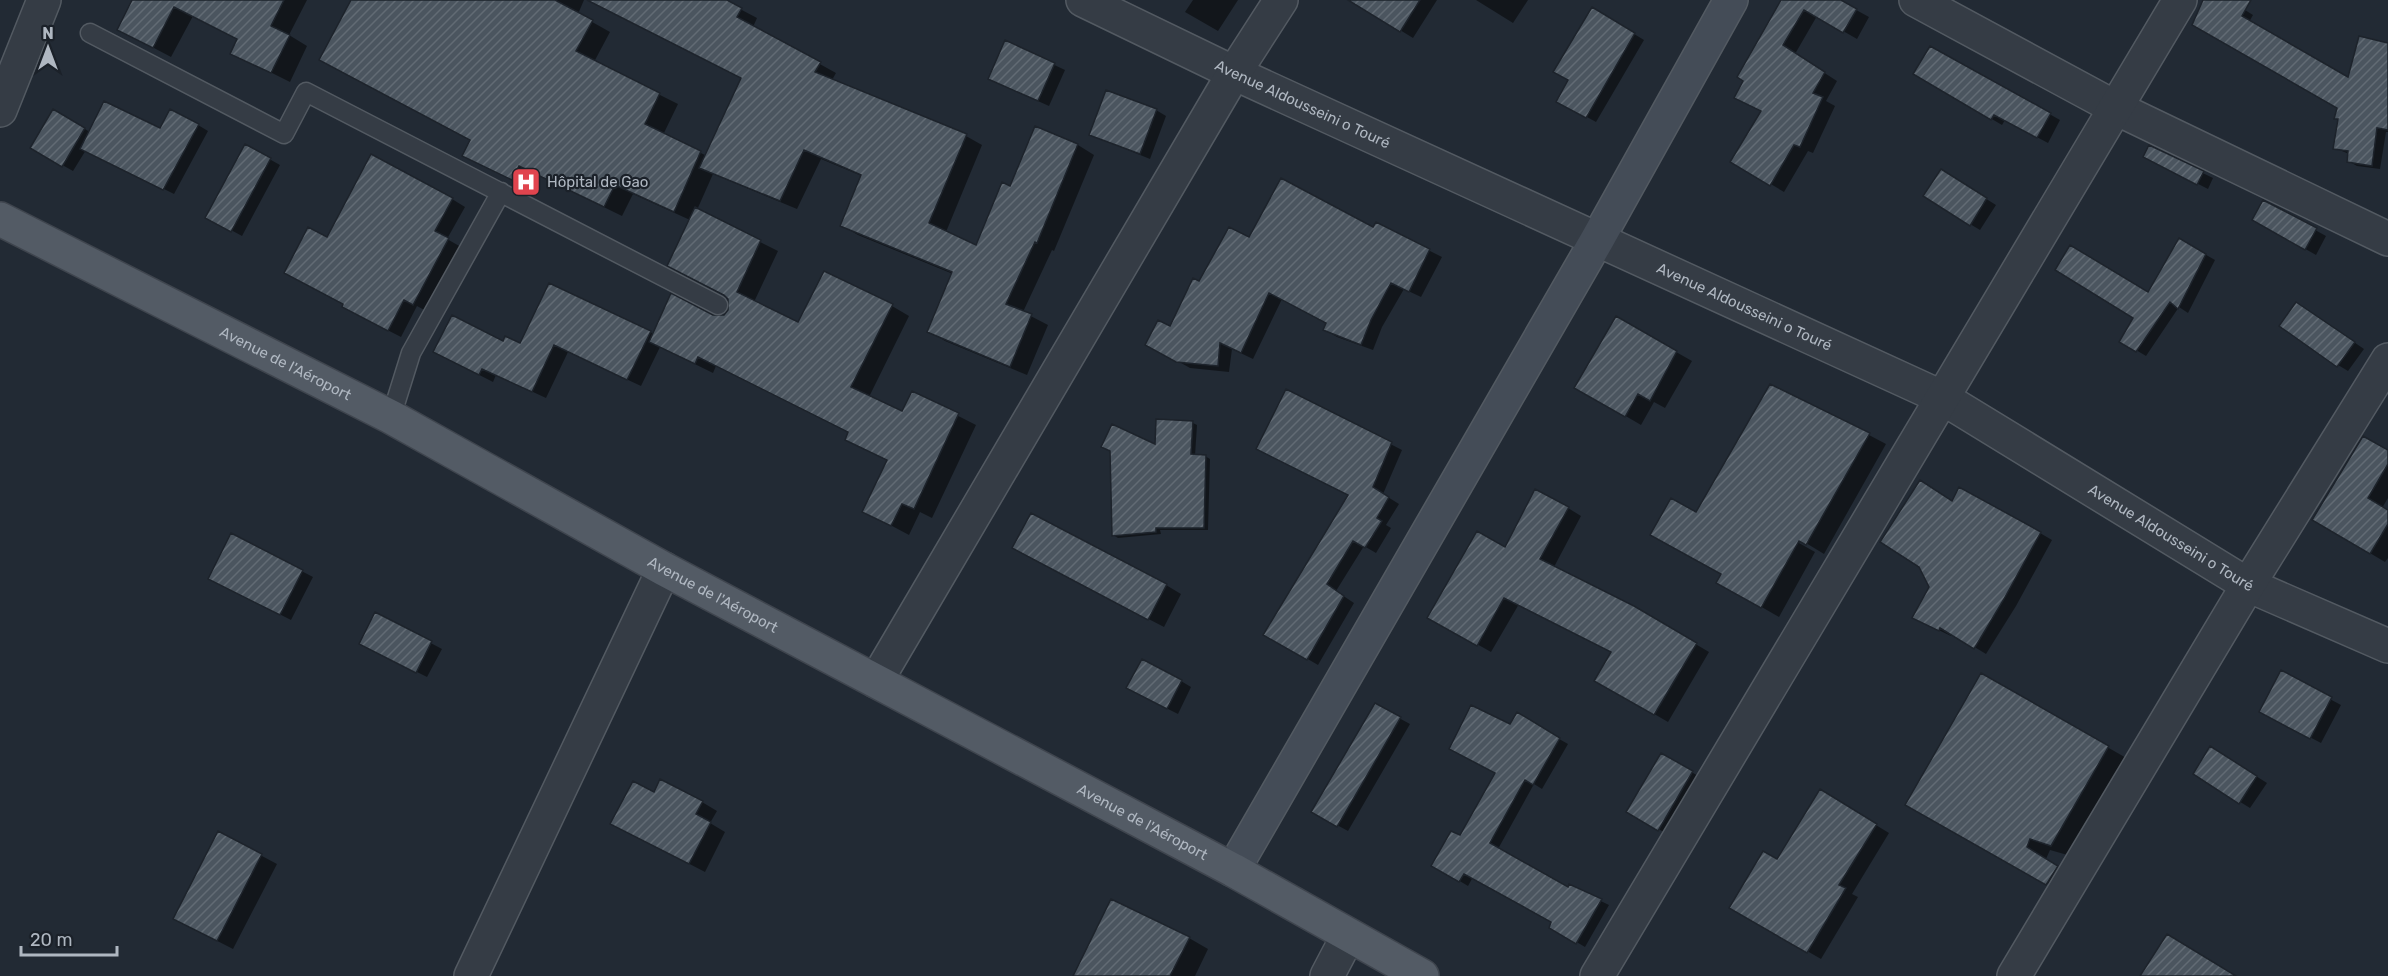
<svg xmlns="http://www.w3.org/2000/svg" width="2388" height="976" font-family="Rubik,sans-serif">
  <defs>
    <pattern id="building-hatch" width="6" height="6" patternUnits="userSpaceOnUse" patternTransform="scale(1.5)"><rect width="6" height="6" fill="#4b555f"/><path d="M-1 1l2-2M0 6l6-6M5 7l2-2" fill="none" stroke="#626b74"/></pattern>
  </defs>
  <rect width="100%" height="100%" fill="#222a34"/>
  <!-- shadow -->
  <path fill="#0007" d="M134 0H307L289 35 307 46 290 82 232 53 238 39 193 16 171 57 137 39Z
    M353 0H584L578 14 610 32 594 62 678 104 663 135 705 155 743 78 626 0H723L757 18 753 27 836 73 832 80 966 136 982 145 946 232 977 247 1011 188 1036 128 1078 145 1094 155 1054 251 1052 250 1023 312 1048 325 1027 375 945 341 929 331 953 274 858 235 841 225 862 176 821 159 797 209 713 174 697 210 778 251 754 302 799 324 892 306 909 316 869 397 903 413 913 393 976 425 932 518 920 512 909 535 864 511 888 461 847 440 850 433 716 366 713 373 660 347 641 386 568 352 546 398 496 375 493 382 448 359 504 343 521 345 650 332 654 334 713 317 724 316 730 310 729 299 690 220 633 194 622 216 538 175 531 189 482 165 472 140Z
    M1193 0H1238L1218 31 1185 12Z
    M1351 0H1437L1413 38Z
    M1476 0H1528L1513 23Z
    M1783 0H1838L1869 17 1857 39 1817 16 1795 54 1837 81 1826 101 1835 106 1813 153 1808 151 1784 192 1732 161 1762 111Z
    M2205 0H2222L2245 10 2253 15 2249 22 2349 79 2388 71V132H2386L2380 169 2357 166 2348 161 2349 154 2335 148 2339 120 2338 108Z
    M1593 9 1644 40 1596 122 1558 101 1570 79Z
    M1006 42 1065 70 1049 106 1000 84Z
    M1931 48 2060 120 2048 143 2005 120 2002 125 1915 74Z
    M1156 110 1166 116 1150 159 1091 135Z
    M54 111 90 132 161 130 198 125 208 131 174 194 86 150 73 171 32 148Z
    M246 146 280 165 242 236 207 217Z
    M2149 147 2213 178 2208 189 2155 162Z
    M1951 177 1996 205 1980 230 1970 224Z
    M452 199 465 207 447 239 461 247 426 311 417 306 401 337 356 314 345 304 328 239Z
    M2264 202 2326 236 2316 255 2254 220Z
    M1376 224 1442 257 1421 297 1404 289 1382 327 1373 350 1337 337 1325 330 1327 323 1282 299 1253 359 1232 349 1229 372 1190 368 1147 344 1171 328 1200 282 1249 239 1374 229Z
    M2180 240 2215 260 2188 313 2179 307 2146 356 2121 341Z
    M2307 310 2364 349 2348 371 2338 365Z
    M1616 318 1692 361 1665 408 1654 402 1641 425 1576 387Z
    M1287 391 1402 450 1383 494 1399 504 1386 525 1391 528 1376 553 1364 546 1336 591 1354 603 1318 665 1265 634 1350 495Z
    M1193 423 1197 425 1195 456H1205L1210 459 1208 530H1160L1161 534 1118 538 1113 535 1156 446Z
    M1869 435 1886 444 1824 554 1801 540 1799 543 1815 552 1779 617 1718 582 1722 574 1697 514Z
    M2388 451V498L2382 508 2388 511V558L2385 562 2314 520Z
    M1953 503 2040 533 2052 540 2016 606 1986 654 1953 634 1951 636 1926 624 1930 587 1920 566Z
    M1568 508 1581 516 1554 567 1633 607 1709 652 1668 722 1596 680 1612 652 1519 604 1491 652 1429 617Z
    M232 535 313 577 291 620 220 584Z
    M1029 557 1166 585 1181 594 1164 627Z
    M376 614 442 649 427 677 371 649Z
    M2281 673 2341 705 2321 743 2271 717Z
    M1982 675 2128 759 2071 856 2050 850 2046 859 2077 878 2067 895 1907 804Z
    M1181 681 1191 687 1178 714 1138 694Z
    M1375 705 1410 724 1348 831 1313 812Z
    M1517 715 1568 744 1542 789 1534 784 1498 849 1568 890 1570 886 1609 905 1585 947 1551 927 1553 922 1473 877 1468 886 1433 865 1460 837 1497 773 1511 726Z
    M2221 754 2267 783 2250 808 2195 774Z
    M1661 755 1702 778 1669 835 1628 812Z
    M1820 791 1889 833 1852 894 1858 897 1821 959 1731 907 1778 861Z
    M654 794 702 802 717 811 710 823 725 832 705 872 628 832Z
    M219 833 277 864 233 949 190 927Z
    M1189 938 1208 949 1195 976H1075Z"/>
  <!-- building -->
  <path fill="url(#building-hatch)" stroke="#1d232b" stroke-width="1.5" d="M132 0H284L271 26 290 35 271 73 230 54 237 39 174 7 153 48 117 30Z
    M351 0H555L593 20 576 51 660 93 645 124 701 151 674 212 615 185 604 207 519 166 512 180 462 156 470 140 319 60Z
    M587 0H727L742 8 737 17 821 62 815 72 967 134 929 223 976 245 1002 182 1010 186 1035 126 1078 144 1037 243 1035 242 1006 304 1032 314 1010 367 927 332 952 272 840 226 861 175 804 150 780 201 699 168 741 78Z
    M1348 0H1420L1400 32Z
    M1781 0H1841L1857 9 1843 33 1804 10 1783 45 1825 72 1813 93 1823 97 1800 147 1794 145 1770 186 1730 162 1761 111 1734 98 1743 81 1737 77Z
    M2203 0H2251L2242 16 2348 77 2359 36 2388 43V130L2377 128 2372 166 2347 162 2348 151 2333 149 2338 119H2334L2337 108 2192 25Z
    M1592 7 1635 33 1586 118 1556 102 1568 80 1553 72Z
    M1005 40 1055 63 1038 101 988 79Z
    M1930 46 2051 113 2037 138 1994 115 1991 120 1913 74Z
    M1106 90 1157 109 1140 154 1089 135Z
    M104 101 160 128 170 109 199 124 163 190 80 149Z
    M53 109 85 128 62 167 30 148Z
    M245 144 271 158 231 232 205 218Z
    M2149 145 2204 171 2197 185 2143 157Z
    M371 154 453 198 435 231 449 238 413 305 404 300 388 331 342 307 343 304 284 273 308 227 327 237Z
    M1941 169 1987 198 1970 226 1923 196Z
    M1281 178 1373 227 1376 222 1430 249 1409 292 1391 283 1371 320 1361 345 1323 330 1326 323 1269 293 1241 353 1220 343 1218 366 1176 362 1145 345 1158 320 1170 326 1193 278 1199 281 1229 227 1249 237Z
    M2263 200 2317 228 2305 250 2252 220Z
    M695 207 761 240 737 292 798 322 824 271 893 304 851 387 902 411 912 391 959 413 914 509 902 504 891 526 862 512 887 460 845 440 848 432 698 357 695 364 649 342 671 293 713 315H724L728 310V299L724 295 667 266Z
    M2179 238 2206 254 2178 309 2170 302 2136 352 2119 342 2133 318 2055 270 2070 245 2148 292Z
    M549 283 651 331 627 380 554 345 532 392 482 369 479 375 433 352 452 315 503 341 505 336 520 343Z
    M2296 302 2355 342 2337 367 2279 326Z
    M1616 316 1677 351 1650 401 1638 394 1625 417 1574 388Z
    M1770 384 1870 433 1806 545 1799 541 1761 608 1716 583 1721 574 1650 535 1671 498 1696 512Z
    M1286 389 1392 442 1373 487 1389 497 1377 518 1382 521 1365 548 1353 541 1327 584 1344 596 1307 660 1263 635 1348 495 1256 449Z
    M1156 419 1193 421 1191 454 1206 455 1204 528H1156V532L1112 536 1110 451 1101 447 1112 424 1155 444Z
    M2363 436 2388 450V464L2368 498 2388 510V524L2370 554 2312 520Z
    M1920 480 1952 501 1959 487 2041 532 2004 599 1974 649 1940 628 1939 631 1912 618 1929 587 1919 567 1880 542Z
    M1535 489 1569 507 1540 559 1634 606 1697 643 1654 715 1594 681 1611 652 1504 598 1477 646 1427 618 1477 531 1505 547Z
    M1031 513 1167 584 1148 620 1012 548Z
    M231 533 303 570 280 615 208 579Z
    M375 612 432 641 416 673 359 644Z
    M1142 659 1182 680 1167 709 1126 688Z
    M2281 670 2332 697 2310 739 2259 712Z
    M1981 673 2109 746 2051 846 2030 839 2027 847 2058 866 2046 885 1905 805Z
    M1375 703 1401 717 1337 827 1311 812Z
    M1471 705 1510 724 1517 712 1560 738 1533 785 1525 780 1490 843 1568 887 1569 884 1602 899 1576 944 1549 928 1551 922 1464 874 1459 882 1431 866 1451 831 1460 835 1495 773 1449 749Z
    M2210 746 2257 776 2239 804 2193 774Z
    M1661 753 1693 771 1658 831 1626 812Z
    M660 779 703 801 696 814 711 822 689 864 610 824 633 781 654 792Z
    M1820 789 1877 824 1839 885 1846 888 1807 953 1729 908 1763 851 1777 859Z
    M218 831 262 854 217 941 173 919Z
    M1111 899 1190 937 1170 976H1073Z
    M2167 934 2236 976H2140Z"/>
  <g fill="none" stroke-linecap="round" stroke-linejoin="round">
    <!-- lane casing -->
    <g stroke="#535a62" stroke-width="21">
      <path id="lane" d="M90 33 284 134 306 92 718 305
        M391 417 411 353 501 192"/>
    </g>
    <!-- street casing -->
    <g stroke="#535a62" stroke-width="36">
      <g id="street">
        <path id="s1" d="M1083 0 1234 73 1941 397 2248 585 2388 646"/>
        <path d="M1916 0 2116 108 2388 239"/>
        <path d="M0 110 44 0"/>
        <path d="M876 681 1234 73 1281 0"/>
        <path d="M471 976 664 569"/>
        <path d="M1327 976 1348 936"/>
        <path d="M1597 976 2180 0"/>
        <path d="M2014 976 2248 585 2388 360"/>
      </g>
    </g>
    <!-- secondary casing -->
    <g stroke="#535a62" stroke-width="36">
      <path id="secondary" d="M1233 870 1597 240 1731 0"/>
    </g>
    <!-- primary casing -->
    <g stroke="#3f454e" stroke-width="36">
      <g id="primary">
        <path id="s2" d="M0 219 391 417 664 569 1233 870 1422 976"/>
      </g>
    </g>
    <!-- lane -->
    <use href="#lane" stroke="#353c45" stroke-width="18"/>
    <!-- street -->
    <use href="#street" stroke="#353c45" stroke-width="33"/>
    <!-- secondary -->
    <use href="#secondary" stroke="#444c57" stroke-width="33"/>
    <!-- primary -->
    <use href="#primary" stroke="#535b65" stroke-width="33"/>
  </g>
  <!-- icons -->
  <defs>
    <g id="hospital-square" transform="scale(1.5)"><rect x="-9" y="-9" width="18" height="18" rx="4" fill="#e0444e" stroke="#1b2129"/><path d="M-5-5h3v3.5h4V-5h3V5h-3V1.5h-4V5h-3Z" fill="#fff"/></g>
  </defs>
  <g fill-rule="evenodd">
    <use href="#hospital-square" x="526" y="182"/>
  </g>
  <g text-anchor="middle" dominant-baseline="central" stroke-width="4.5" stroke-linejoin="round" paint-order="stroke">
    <!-- street labels -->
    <g font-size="15" fill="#afb7c1" stroke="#1b2129">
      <text stroke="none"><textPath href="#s1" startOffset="243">Avenue Aldousseini o Touré</textPath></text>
      <text stroke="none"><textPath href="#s1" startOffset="729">Avenue Aldousseini o Touré</textPath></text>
      <text stroke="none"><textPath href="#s2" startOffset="320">Avenue de l'Aéroport</textPath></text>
      <text stroke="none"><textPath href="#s1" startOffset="1215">Avenue Aldousseini o Touré</textPath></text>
      <text stroke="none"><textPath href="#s2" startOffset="806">Avenue de l'Aéroport</textPath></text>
      <text stroke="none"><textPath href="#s2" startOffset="1292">Avenue de l'Aéroport</textPath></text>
    </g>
    <!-- poi labels -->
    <g font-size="15" fill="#afb7c1" stroke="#1b2129" text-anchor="start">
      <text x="547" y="182">Hôpital de Gao</text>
    </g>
  </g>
  <!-- north arrow -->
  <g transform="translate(48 48)" stroke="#1b2129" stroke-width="4.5" paint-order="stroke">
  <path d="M0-4.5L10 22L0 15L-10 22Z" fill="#afb7c1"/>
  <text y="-9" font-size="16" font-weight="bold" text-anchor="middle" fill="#afb7c1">N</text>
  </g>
  <!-- scale -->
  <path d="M21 946v9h96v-9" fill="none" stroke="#afb7c1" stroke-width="3"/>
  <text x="30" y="946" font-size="18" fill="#afb7c1" stroke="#1b2129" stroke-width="4.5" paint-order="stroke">20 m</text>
</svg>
